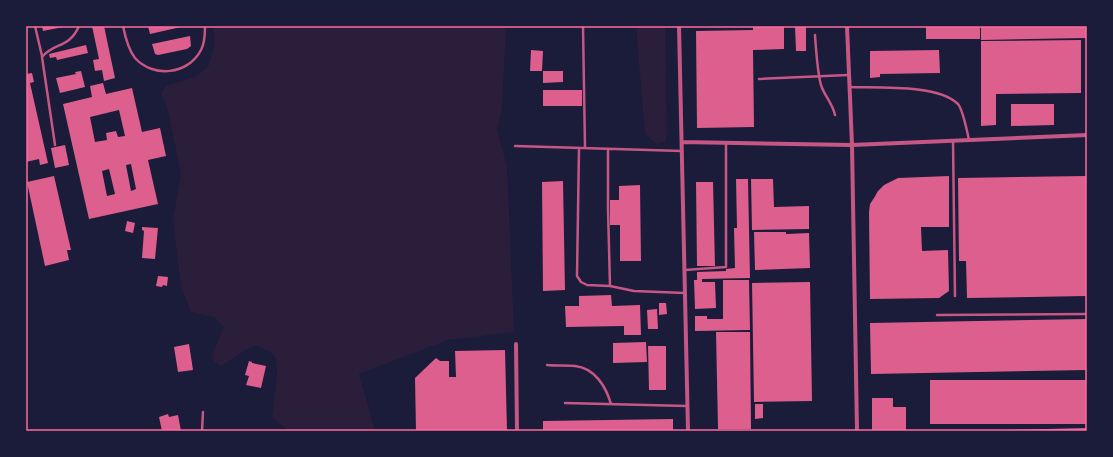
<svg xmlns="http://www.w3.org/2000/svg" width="1113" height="457" font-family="Roboto,sans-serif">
  <rect width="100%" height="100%" fill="#1b1b3a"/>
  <!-- green -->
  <path fill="#2a1e3b" d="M212 26H506L502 108 497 130 507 166 514 332 448 340 359 374 375 431H290L272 418 277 376 276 359 271 352 257 346 249 348 221 366 214 362 212 355 224 327 214 317 191 312 181 286 173 220 181 174 168 110 161 93 166 86 195 77 208 67 215 44Z
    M636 26H665L667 133 665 142 657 144 645 134Z"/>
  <!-- building -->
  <path fill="#dd5f8e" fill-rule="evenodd" d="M42 26H63V27L43 31Z
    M92 26H104L115 78 104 81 102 70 95 71 93 60 99 59Z
    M148 26H181V27L150 34Z
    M753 26H784V49L753 50 754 127 697 128 696 31 753 30Z
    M795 26H806V51H796Z
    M926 26H980V39H926Z
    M981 26H1087V38L981 40Z
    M190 36 191 46 187 49 158 55 155 54 152 44Z
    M1081 40V93L996 94V125L981 126V41Z
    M86 45 88 53 57 60 56 57 50 58 49 54Z
    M531 50 543 51 542 71H530Z
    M939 50 940 73 880 74V77L870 78V51Z
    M81 71 85 87 60 93 56 78 76 74 75 72Z
    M543 71H563V82L543 83Z
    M32 73 34 82 30 83 48 163 40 165 39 159 26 162V74Z
    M103 83 106 94 132 88 142 132 160 128 166 156 148 160 158 204 89 219 63 104 92 97 90 86ZM119 110 125 136 118 137 116 131 106 133 107 140 95 142 90 117ZM131 164 136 189 131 191 126 165ZM109 169 115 194 107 196 102 171Z
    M543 90H582V106H543Z
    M1011 104H1054V125L1011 126Z
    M65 145 69 165 55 168 51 148Z
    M54 176 71 250H67L69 260 45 266 27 182Z
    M949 176V227H921L922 251 948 250 949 291 939 298 870 299 869 212 870 204 874 198 878 191 884 185 898 178Z
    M1087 176V296L967 298 966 261H959L958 178Z
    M736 179H748L750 278 702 279V282H715L716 308 695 309 694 280H697V272L726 271V269L735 268 734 228H737Z
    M751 179H773L774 207 809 206V229L752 230Z
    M563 181 565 290 543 291 542 182Z
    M696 182H713L715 266H697Z
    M640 185 641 261H620V225H610V200H619V186Z
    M127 221 135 223 133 233 125 231Z
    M142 227 158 228 155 259 142 258 144 231 142 230Z
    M754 232H786V234L809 233 810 268 755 270Z
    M158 276 168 277 167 286 163 285 162 287 156 286Z
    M723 280H749L750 330 695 331V316H707V319H723Z
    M810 282 812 401 754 402 752 283Z
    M611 295 612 306 640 305 641 335H624V326L566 327 565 306H579V296Z
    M659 303H666L667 314 659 315Z
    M657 309 658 329H648L647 310Z
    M1087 319V370L871 374 870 323Z
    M716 332H750L751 429H718Z
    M646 342 647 362 613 363V343Z
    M189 344 193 370 178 372 174 347Z
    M648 346H666V390H649Z
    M505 350 507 431H416L415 378 436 358 440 361H449V377H456L455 351Z
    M249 361 252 362V363L266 366 261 388 246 385 249 376 245 375Z
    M930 380H1087V424H930Z
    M872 398H893V407H906V430L872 431Z
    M755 404H763V418L755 419Z
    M168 414 169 417 178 415 181 431H162L159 417Z
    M673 419V431H543V421Z
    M1087 428V431H1004V430Z"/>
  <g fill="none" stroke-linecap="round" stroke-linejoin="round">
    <!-- service -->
    <path stroke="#c65784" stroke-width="2.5" d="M35 26 42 56
      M123 26C125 36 128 49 135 58 153 78 188 75 201 50 205 43 205 34 205 26
      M583 26 585 148
      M815 35C816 50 817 66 820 81 822 94 832 101 835 115
      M759 79 848 75
      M850 87C877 88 938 84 958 104 963 110 967 131 969 140
      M953 141 955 296
      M55 145 42 57C54 42 69 49 79 26
      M515 146 682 151
      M579 148 577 276 581 282 587 285 610 286 634 291 685 293
      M608 149V209L610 286
      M685 270 726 267V143
      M937 315 1087 314
      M547 365C556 366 566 365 575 366 595 368 606 387 611 404
      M565 403 687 406
      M202 431 203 412"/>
    <!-- minor -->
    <path stroke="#c65784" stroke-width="4" d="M679 26 688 431
      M847 26 852 145 857 431
      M682 142 852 145 1087 135
      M516 344 517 431"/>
  </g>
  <!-- border -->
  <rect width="1113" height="457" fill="none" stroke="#1b1b3a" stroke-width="54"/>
  <rect x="27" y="27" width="1059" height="403" fill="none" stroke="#ff6b9d" stroke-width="1.5"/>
</svg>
